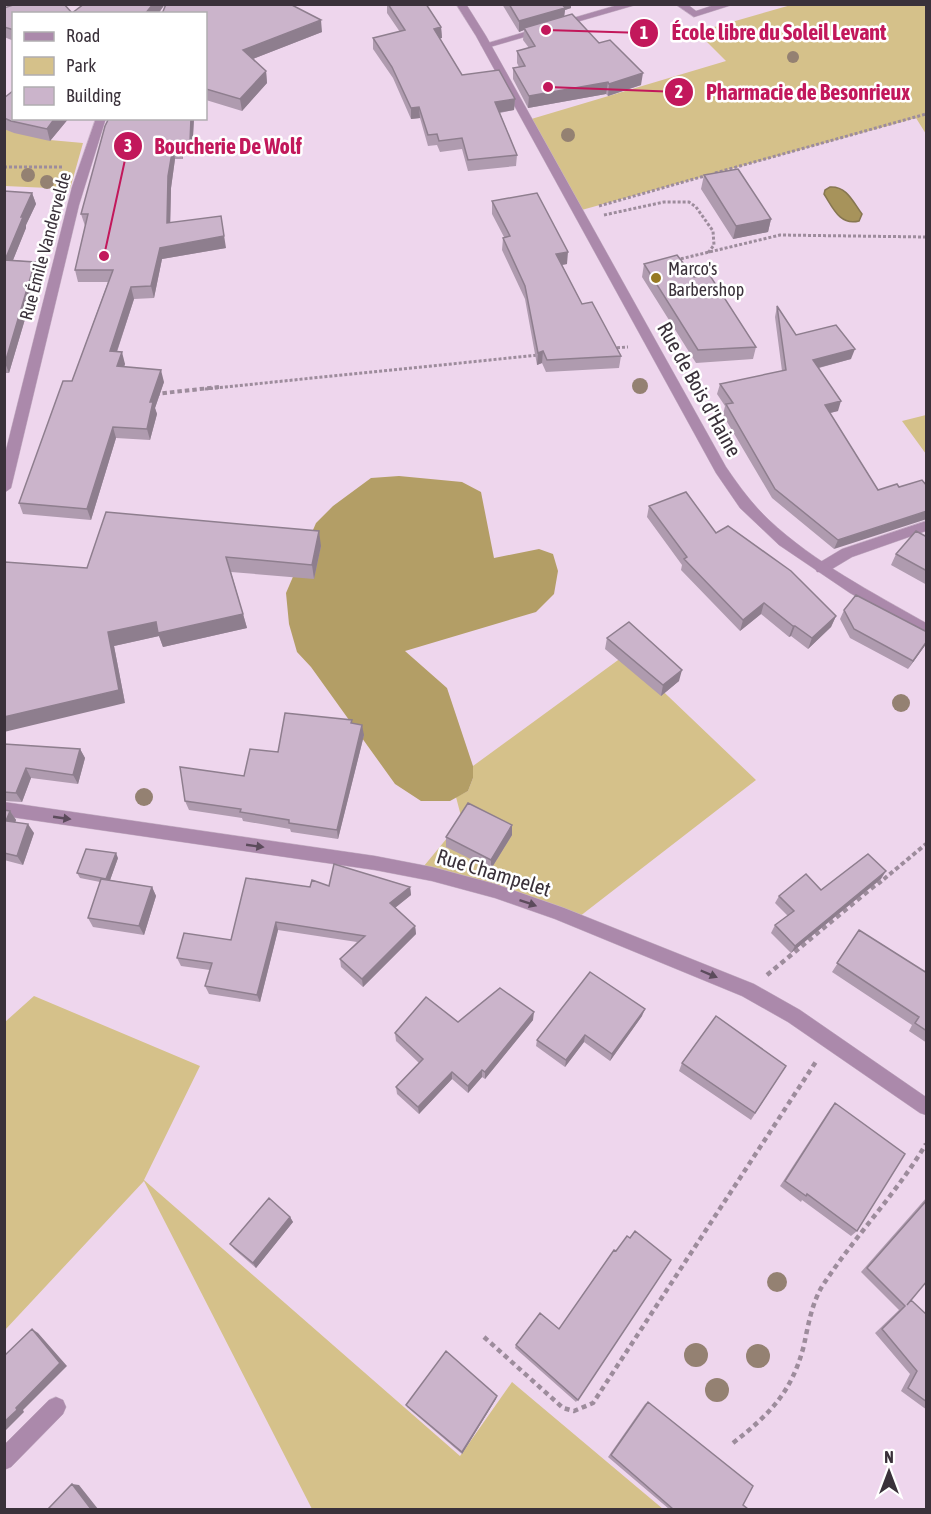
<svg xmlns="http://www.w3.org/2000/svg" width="931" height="1514" font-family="'Asap Condensed',sans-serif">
  <rect width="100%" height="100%" fill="#eed6ed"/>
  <!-- green -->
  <path fill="#d5c18a" d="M791 5H926V134L916 118 578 211 528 120 726 61 697 32Z
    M4 127 50 140 83 143 70 189 5 186Z
    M926 415V454L902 421Z
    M625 655 756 780 575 920 419 872 462 820 456 797 468 791 473 778V766Z
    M34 996 200 1066 144 1180 460 1456 512 1382 663 1509H312L144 1181 5 1330V1022Z"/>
  <!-- forest -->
  <path fill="#b39e66" d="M399 476 462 482 481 492 494 558 539 549 553 554 558 571 554 594 536 612 405 651 447 688 473 766V778L468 791 450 801H421L395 784 311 667 297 652 289 624 286 593 316 523 333 506 371 478Z"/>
  <!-- water -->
  <path fill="#a7935b" stroke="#867651" stroke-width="1.5" d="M830 187C847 186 853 202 862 214L859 221C840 226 833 208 824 194L825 190Z"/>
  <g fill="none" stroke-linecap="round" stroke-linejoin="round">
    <!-- service casing -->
    <g stroke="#cab5c9" stroke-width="1">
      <path id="service" d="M621 4H639L490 47 481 45Z
        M675 4H687L696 11 717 4H735L694 17Z
        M926 521V531L852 557 827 572H817L815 568 817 564 842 549Z
        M56 1397 63 1400 66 1407 63 1414 11 1467 4 1470V1445L49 1400Z"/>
    </g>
    <!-- minor casing -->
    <g stroke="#cab5c9" stroke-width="1">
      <path id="minor" d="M456 4H466L486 36 726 467C739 486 752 504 769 520 815 563 872 592 926 623V636L850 593 779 545 740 508 716 473 476 36Z
        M96 118H106L79 205 11 488 4 493V458L18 402 72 187Z
        M4 802 375 856 432 867 495 884 564 908 754 984 800 1010 926 1097V1115L920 1113 788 1022 742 996 555 919 495 898 432 881 375 870 4 816Z"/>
    </g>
    <!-- path-far2 -->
    <path stroke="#9d8c9c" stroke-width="3" stroke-dasharray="3 2" stroke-linecap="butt" d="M4 167H64
      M715 173 926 114
      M599 206 708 175
      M604 215 664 202H689L696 207 713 231 714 245 708 253
      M676 260 780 235 926 237
      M612 348 628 347
      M205 389 539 355"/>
    <!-- path-far1 -->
    <path stroke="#9d8c9c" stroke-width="4" stroke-dasharray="4.5 3" stroke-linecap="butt" d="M155 394 219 387
      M878 884 926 844"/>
    <!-- path -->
    <path stroke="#9d8c9c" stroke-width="4.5" stroke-dasharray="5 4" stroke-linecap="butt" d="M767 975 879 882
      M484 1337 563 1408 574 1411 593 1403 817 1060
      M733 1443C770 1414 792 1392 804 1345 808 1326 812 1302 823 1285 855 1236 896 1194 926 1144"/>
    <!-- service -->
    <use href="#service" fill="#ab89ab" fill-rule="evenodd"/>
    <!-- minor -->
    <use href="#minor" fill="#ab89ab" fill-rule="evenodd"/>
  </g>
  <!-- trees -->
  <g fill="#948172">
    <circle cx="793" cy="57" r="6"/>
    <circle cx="568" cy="135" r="7"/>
    <circle cx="28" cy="175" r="7"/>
    <circle cx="47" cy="182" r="7"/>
    <circle cx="640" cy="386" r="8"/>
    <circle cx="901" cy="703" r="9"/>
    <circle cx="144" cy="797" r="9"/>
    <circle cx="777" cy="1282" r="10"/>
    <circle cx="696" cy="1355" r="12"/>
    <circle cx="758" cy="1356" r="12"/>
    <circle cx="717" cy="1390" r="12"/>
  </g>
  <!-- wall -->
  <path fill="#af9baf" d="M90 4H165L158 14H14V41L4 37V8L72 13Z
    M387 4H426L441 27 442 38H439L462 75 515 99 514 110 500 113 517 155 516 166 468 171 462 149 440 152 437 145 428 146 420 118 411 119 393 78 373 49V38L400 32 387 13Z
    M502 4H571V8L565 10 564 16 599 43 641 85 608 96 606 94 528 108 513 79V68L519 67 517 63V51L529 48 523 40 524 30 519 32Z
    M206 14 322 32 253 59 266 71 267 83 242 111 206 100Z
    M4 98 69 118 50 141 14 133 4 129Z
    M109 118H194L192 154 183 155V159H175L171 188 170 222 226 248 162 259 154 298 134 299 117 352 125 364 124 367 164 382 155 408 157 414 150 440 116 438 91 520 23 514 19 503 72 381 108 282H78L75 270 85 226 81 214Z
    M704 175 771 219 768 232 733 239 701 189Z
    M4 191 32 193 36 204 26 225V228L13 260 35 262 39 272 9 373H4Z
    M492 201 567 264 562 265 582 304 621 356 619 368 546 372 542 363 537 365 525 299 502 250 503 238 504 237 492 214Z
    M644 264 694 277 756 347 753 359 696 363 642 277Z
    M777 306 796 335 851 359 819 368 838 411 830 413 878 490 834 549 772 498 723 415 725 406 717 394 720 384 782 371 775 317Z
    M649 506 716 533 836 616 831 627 808 649 791 636 789 637 761 614 740 631 681 570 682 565 647 517Z
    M927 537V585L891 565 896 554Z
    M321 546 314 579 231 572 247 628 163 647 159 636 114 646 125 703 87 568Z
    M844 610 927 632V643L908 669 850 638 840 619Z
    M607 638 679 681 661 696 605 649Z
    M352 723 364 735 338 839 291 832 290 829 243 821 242 818 189 810 185 801 244 776 278 752Z
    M4 744 80 749 85 758 78 784 31 778 22 802 4 801Z
    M4 810 10 811 16 820 15 823 34 833 23 865 4 860Z
    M512 825V835L491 869 446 847V837Z
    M118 858 110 880 152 887 156 896 144 935 93 927 88 918 100 882 80 878 77 873Z
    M881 879 791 953 771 933 775 925 788 916 775 903 779 896 821 890Z
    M329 886 410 887 411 895 395 908 415 926 416 934 363 987 341 967 340 959 357 942 278 930 260 1002 209 994 205 986 210 970 181 966 177 958 231 940 310 887Z
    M859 930 927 973V1043L909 1031 912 1025 832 972Z
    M642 1016 610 1061 584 1042 565 1067 536 1046 537 1040Z
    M533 1020 485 1079 482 1077 468 1093 452 1079 419 1114 397 1094 396 1087 419 1063 396 1041 395 1033 458 1022Z
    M682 1063 786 1066 751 1120 679 1071Z
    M835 1103 857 1231 851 1236 802 1200 801 1202 780 1186 830 1109Z
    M927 1197V1281L910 1301 927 1315V1410L901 1391 910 1374 875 1333 899 1310 861 1272Z
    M290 1217 293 1222 256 1268 234 1249 230 1244Z
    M616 1251 671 1260 576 1402 515 1348 516 1345 559 1329Z
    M496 1399 462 1454 407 1407 406 1405Z
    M648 1402 743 1505 748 1509H669L608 1457 645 1404Z"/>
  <!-- shaded-wall -->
  <path fill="#8e7e8e" d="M153 4H165L158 14H145Z
    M558 4H571V8L565 10 564 18 524 28V30L519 32V21Z
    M321 20 322 32 245 62 243 50Z
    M441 27 442 38 434 40V29Z
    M266 71 267 83 242 111 240 99Z
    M643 73 641 85 608 96 609 84Z
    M608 82 606 94 528 108 529 96Z
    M515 99 514 110 495 113V102Z
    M419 107 420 118 411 119V108Z
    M55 118H69L50 141 47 129Z
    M191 118H194L192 154 190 142Z
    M181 143 183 155V159L180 147Z
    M173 147 175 159 171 188 170 235 167 223 168 176Z
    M32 193 36 204 26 225V228L9 270 5 260 21 217Z
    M221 216 226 248 162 259 154 298 151 286 160 248Z
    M771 219 768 232 733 239 736 226Z
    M568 252 567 264 555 266 556 254Z
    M35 262 39 272 9 373 5 363Z
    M131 287 134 299 113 363 110 351Z
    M855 349 851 359 810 370 813 360Z
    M543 351 542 363 537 365 538 353Z
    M122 352 125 364 120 378 117 366Z
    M161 370 164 382 155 408 157 414 150 440 147 429 150 402Z
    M841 401 838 411 822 415 825 405Z
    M113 427 116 438 91 520 87 509Z
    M927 511V519L834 549 838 540Z
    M319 531 321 546 314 579 312 565Z
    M764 603 761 614 740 631 743 620Z
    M243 614 247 628 163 647 159 636 114 646 125 703 4 732V717L108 632 156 622Z
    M836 616 831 627 808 649 812 638Z
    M793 626H795L791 636 789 637Z
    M927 641 926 644 908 669 913 661Z
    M682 670 679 681 661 696 663 685Z
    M362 725 364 735 338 839 337 830Z
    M80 749 85 758 78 784 73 775Z
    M26 768 31 778 22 802 16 793Z
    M10 811 16 820 12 830 6 821Z
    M28 824 34 833 23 865 17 856Z
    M512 825V835L491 869V860Z
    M116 853 118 858 109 883 106 879Z
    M886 871 881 879 791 953 795 946Z
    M152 887 156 896 144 935 139 926Z
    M410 887 411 895 391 911 390 903Z
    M276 922 278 930 260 1002 257 995Z
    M415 926 416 934 363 987 362 979Z
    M645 1009 642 1016 610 1061 612 1054Z
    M534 1012 533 1020 485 1079V1072Z
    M585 1035 584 1042 565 1067 566 1060Z
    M482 1070V1077L468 1093V1086Z
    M452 1072V1079L419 1114 418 1107Z
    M290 1217 293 1222 256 1268 253 1263Z
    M32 1329 38 1333 67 1366 23 1410 24 1412 4 1432V1422L16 1408Z
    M497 1396 496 1399 462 1454V1452Z
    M72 1484 79 1485 98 1509H91Z"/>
  <!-- building -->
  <path fill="#cbb4cb" stroke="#8e7e8e" stroke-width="1.5" d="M16 4H64L72 13 84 4H153L145 14H14V30L4 27V8Z
    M166 4H290L321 20 243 50 266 71 240 99 206 89V14H162Z
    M388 4H426L441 27 434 29 462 75 499 70 515 99 495 102 517 155 468 160 462 138 439 141 437 134 428 135 419 107 411 108 392 67 373 38 405 30Z
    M509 4H562L565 8 519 21Z
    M572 14 599 43 610 40 643 73 609 84 608 82 529 96 513 68 525 66 517 51 535 46 524 28Z
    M14 90V118H55L47 129 11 121 4 118V98Z
    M109 118H191L190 142 181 143 180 147H173L168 176 167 223 221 216 224 236 160 248 151 286 131 287 110 351 122 352 117 366 161 370 150 402H153L147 429 113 427 87 509 19 503 63 381H72L113 270H75L88 214H81L105 126Z
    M738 169 771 219 736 226 704 175Z
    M4 191 32 193 21 217H23L5 260 35 262 5 363H4Z
    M537 193 568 252 556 254 582 304 592 302 621 356 547 360 543 351 538 353 525 286 503 238 510 236 492 201Z
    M677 255 694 277 709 274 756 347 698 350 644 264Z
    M777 306 796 335 836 325 855 349 813 360 841 401 825 405 878 490 897 484 899 487 922 480 927 486V511L838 540 775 489 726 404 733 403 720 384 786 370Z
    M686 492 716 533 728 526 791 571 836 616 812 638 795 626H793L764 603 743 620 684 559 687 557 649 506Z
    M106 512 319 531 312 565 226 557 243 614 158 633 156 622 108 632 119 690 4 717V564L5 562 87 568Z
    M916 531 927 537V571L896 554Z
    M856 595 927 632V641L913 661 854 629 844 610Z
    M629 622 682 670 663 685 607 638Z
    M285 713 352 720 351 723 362 725 337 830 289 823V820L240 812 241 809 185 801 180 767 244 776 250 749 278 752Z
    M4 744 80 749 73 775 26 768 16 793 4 792Z
    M468 803 512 825 491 860 446 837Z
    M4 810 10 811 6 821 28 824 17 856 4 853Z
    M86 849 116 853 106 879 77 873Z
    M868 854 886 871 795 946 775 925 794 911 779 896 806 874 821 890Z
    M334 864 410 887 390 903 415 926 362 979 340 959 365 936 276 922 257 995 205 986 212 963 177 958 184 933 231 940 246 878 310 887 312 880 329 886Z
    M101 879 152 887 139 926 88 918Z
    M859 930 927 973V1031L915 1023 919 1017 837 963Z
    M590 972 645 1009 612 1054 585 1035 566 1060 537 1040Z
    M500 988 534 1012 485 1072 482 1070 468 1086 452 1072 418 1107 396 1087 423 1059 395 1033 426 997 458 1022Z
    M716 1016 786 1066 755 1113 682 1063Z
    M835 1103 905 1154 857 1231 807 1194 806 1196 785 1181Z
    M269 1198 290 1217 253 1263 230 1244Z
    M927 1200V1281L907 1305 911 1300 927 1315V1402L908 1388 917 1371 882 1329 905 1306 867 1268Z
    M635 1231 671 1260 578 1400 516 1345 540 1313 559 1329 614 1250 616 1251 627 1236 630 1238Z
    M32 1329 60 1363 16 1408 17 1410 4 1422V1356Z
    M446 1351 497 1396 462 1452 406 1405Z
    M648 1402 753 1486 743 1505 748 1509H673L611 1455Z
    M72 1484 91 1509H48Z"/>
  <!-- one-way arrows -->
  <defs><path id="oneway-solid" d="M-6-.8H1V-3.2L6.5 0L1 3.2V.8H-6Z" transform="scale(1.5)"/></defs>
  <g fill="#5c4b5c">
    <use href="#oneway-solid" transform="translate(62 818) rotate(8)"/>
    <use href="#oneway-solid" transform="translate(255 846) rotate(8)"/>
    <use href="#oneway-solid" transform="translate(528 903) rotate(19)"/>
    <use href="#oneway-solid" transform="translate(709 974) rotate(23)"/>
  </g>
  <!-- markers -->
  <circle fill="#977a23" stroke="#fff" stroke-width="2" cx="656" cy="278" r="6"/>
  <g text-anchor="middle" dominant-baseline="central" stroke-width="5" stroke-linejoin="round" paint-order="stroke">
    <!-- far-street labels -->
    <g font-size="18" fill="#3a313a" stroke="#fff">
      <text transform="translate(45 246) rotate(-75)">Rue Émile Vandervelde</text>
    </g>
    <!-- far-poi labels -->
    <g font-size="18" fill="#3a313a" stroke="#fff" text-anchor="start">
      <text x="668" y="268">Marco's<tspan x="668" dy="21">Barbershop</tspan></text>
    </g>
    <!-- street labels -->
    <g font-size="21" fill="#3a313a" stroke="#fff">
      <text transform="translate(700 389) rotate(61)">Rue de Bois d'Haine</text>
      <text transform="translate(494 872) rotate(17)">Rue Champelet</text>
    </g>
  </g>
  <!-- callouts -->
  <path fill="none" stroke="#c2185b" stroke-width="2" d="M546 30L644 33M548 87L679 92M104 256L128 146"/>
  <g fill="#c2185b" stroke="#fff" stroke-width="2">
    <circle cx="546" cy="30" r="6"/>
    <circle cx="548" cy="87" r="6"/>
    <circle cx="104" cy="256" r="6"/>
    <circle cx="644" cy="33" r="15"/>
    <circle cx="679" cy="92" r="15"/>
    <circle cx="128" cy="146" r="15"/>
  </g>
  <g font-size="18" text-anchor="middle" font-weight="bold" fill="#fff">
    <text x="644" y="39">1</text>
    <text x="679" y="98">2</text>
    <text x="128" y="152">3</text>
  </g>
  <g font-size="22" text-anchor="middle" font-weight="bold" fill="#c2185b" stroke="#fff" stroke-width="5" stroke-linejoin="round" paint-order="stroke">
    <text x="779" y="40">École libre du Soleil Levant</text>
    <text x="808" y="100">Pharmacie de Besonrieux</text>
    <text x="228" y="154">Boucherie De Wolf</text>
  </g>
  <!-- border -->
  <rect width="931" height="1514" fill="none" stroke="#3a313a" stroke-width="12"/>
  <!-- legend -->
  <rect x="12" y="12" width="195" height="108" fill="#ffffff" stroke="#b0adb0" stroke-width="1.5"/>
  <rect x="24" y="32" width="30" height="9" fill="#ab89ab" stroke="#b0adb0" stroke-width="1.5"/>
  <text x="66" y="42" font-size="18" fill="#3a313a">Road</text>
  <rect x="24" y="57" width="30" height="18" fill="#d5c18a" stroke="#b0adb0" stroke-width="1.5"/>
  <text x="66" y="72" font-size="18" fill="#3a313a">Park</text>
  <rect x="24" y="87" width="30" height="18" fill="#cbb4cb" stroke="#b0adb0" stroke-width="1.5"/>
  <text x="66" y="102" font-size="18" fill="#3a313a">Building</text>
  <!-- north arrow -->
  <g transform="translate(889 1472)" stroke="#ffffff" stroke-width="4.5" paint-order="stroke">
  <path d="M0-4.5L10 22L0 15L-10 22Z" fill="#3a313a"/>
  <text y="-9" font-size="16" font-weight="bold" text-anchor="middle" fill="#3a313a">N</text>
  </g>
</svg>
